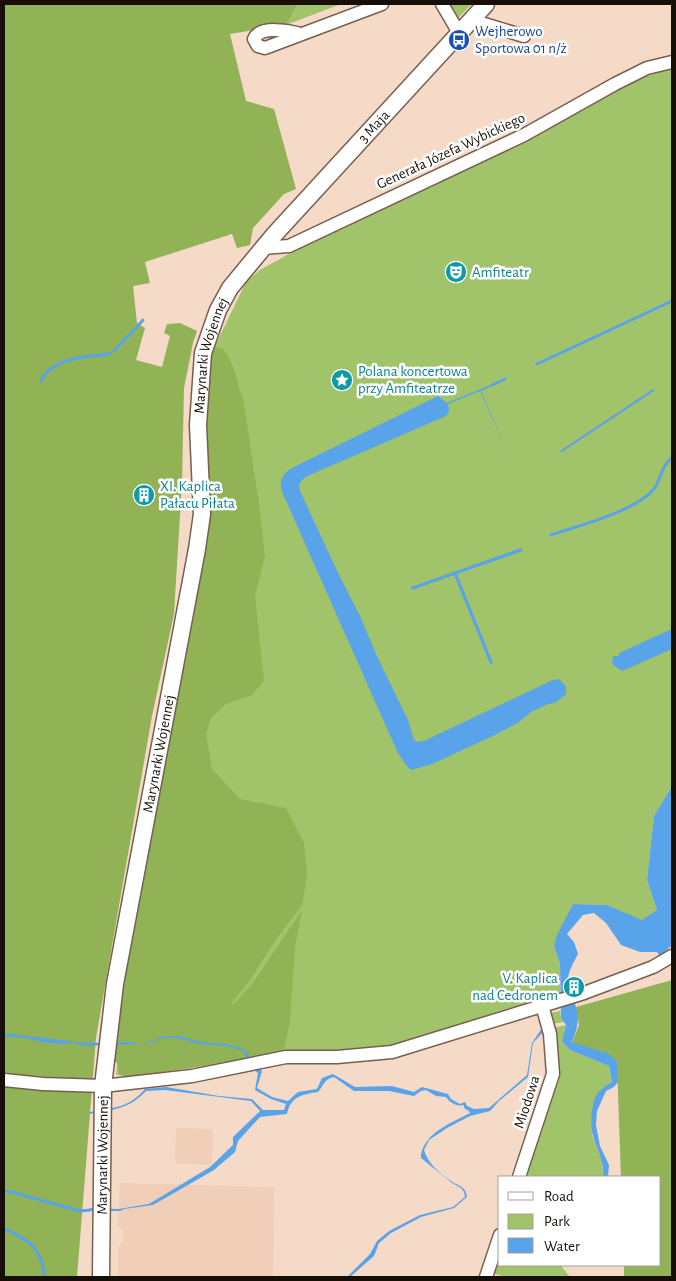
<svg xmlns="http://www.w3.org/2000/svg" width="676" height="1281" font-family="'Alegreya Sans',sans-serif">
  <rect width="100%" height="100%" fill="#f6dac8"/>
  <!-- built -->
  <path fill="#f0ceb7" d="M176 1128 211 1129 213 1131 212 1163 209 1165 178 1164 175 1163Z
    M120 1183 274 1187 273 1277H118V1247L123 1241V1231L118 1226Z"/>
  <!-- green -->
  <path fill="#a1c369" d="M298 4H341L286 25Z
    M449 4H472L458 18Z
    M672 68V786L654 816 647 880 657 910 642 921 607 905 573 904 554 946 560 964V995L390 1049 244 1057 116 1075 121 1024 161 817 213 350 246 282 260 270 312 241 635 80Z
    M560 1011 561 1018 564 1022 552 1024 550 1013Z
    M566 1025 562 1041 570 1050 609 1066 612 1082 602 1089 592 1115V1135L602 1160 603 1177H523L558 1069 553 1028Z
    M500 1246V1265H562V1267L570 1277H506L491 1273Z"/>
  <!-- forest -->
  <path fill="#91b356" d="M4 4H298L286 25 230 34 246 101 274 109 296 189 284 194 253 228 250 245 237 248 232 234 145 262 150 283 133 286 137 323 145 328 136 360 162 367 170 336 164 333 167 324 180 323 197 331 193 343 184 388 182 482 174 614 152 716 96 1038 77 1277H4Z
    M215 347 222 348C230 358 235 370 238 382 239 388 240 393 243 398L259 504 265 555 255 597 264 681 252 695 226 704 211 718 206 734 212 769 240 799 286 808 304 843 307 876 302 905 277 938 250 980 231 1004H234L253 983 302 910 295 947 290 1021 283 1055 128 1077 119 1075 118 1064 113 1060 121 993 206 535 205 424 211 350Z
    M672 980V1277H624V1265H660V1177H621L617 1066 572 1043 579 1025 576 1007Z"/>
  <!-- water -->
  <path fill="#58a3e9" d="M493 384 494 385 481 391 511 461 480 391 448 404 449 412 446 416 305 477 299 484 300 491 339 575 360 616 376 654 408 720 413 737 416 742 424 741 553 680 559 679 566 686V694L555 703 548 704 531 712 519 722 495 735 432 764 411 770 405 764 397 751 287 503C280 488 276 478 292 468L438 396 447 403Z
    M653 389 654 391 562 452 560 451Z
    M521 548 523 551 457 574 493 663 490 664 454 575 412 590 411 587Z
    M672 629V649L622 671 612 664 613 656H619V653Z
    M672 786V945L660 957 657 952H640L621 945 606 923 594 913 583 915 567 934 574 942 578 954C574 962 568 971 568 980 568 990 574 998 576 1007 580 1020 577 1030 572 1042L609 1054 617 1062 618 1082 614 1087 606 1091 597 1111 596 1125 600 1146 609 1165 608 1177H603C604 1159 598 1153 593 1136 590 1126 591 1109 595 1098 598 1091 605 1086 612 1082L609 1066 570 1050 562 1041 566 1025 561 1018 560 964 554 946 557 935 573 904 607 905 642 920 657 910 647 880 654 816Z
    M542 1028 544 1031 533 1043 528 1077 499 1101 490 1111 470 1116 447 1128 429 1140 424 1150C427 1162 440 1174 451 1181 458 1186 466 1186 467 1197L454 1208 421 1217 391 1233 379 1243 374 1256 350 1277H347L370 1254 377 1241 389 1231 420 1215 453 1207 465 1197 464 1192 461 1188 452 1183 421 1158V1155C425 1132 452 1123 470 1113L469 1111 464 1108V1105C457 1107 450 1103 446 1097L436 1096 426 1090 421 1091 414 1096 389 1091H354L334 1077C324 1079 324 1085 318 1092 301 1095 291 1096 287 1114L260 1117 238 1141 235 1152 214 1170 153 1205 124 1209 120 1211H90V1208L119 1209 149 1204 210 1167 233 1145V1137L260 1111 251 1101 165 1090 146 1091C129 1109 113 1110 89 1114L90 1112C113 1108 129 1108 145 1089L166 1087 219 1096 252 1099 263 1110H284L286 1104 271 1099 255 1090 258 1073 253 1069 245 1055 246 1053C231 1044 216 1046 200 1044 188 1042 178 1036 165 1038 155 1040 145 1047 135 1044L84 1046 75 1043 60 1044 41 1042 27 1038 4 1036V1033L84 1043 132 1042 141 1045 165 1036H179L201 1042 226 1044 241 1048 248 1052V1055L262 1071 257 1088 272 1097 288 1101 298 1092 317 1089 322 1078 333 1074 355 1087 392 1086 414 1092 422 1087 448 1094 451 1099 460 1104 465 1102 467 1106 474 1109 489 1108 527 1075 532 1043Z"/>
  <g fill="none" stroke-linecap="round" stroke-linejoin="round">
    <!-- stream -->
    <path stroke="#58a3e9" stroke-width="3" d="M114 351 143 320
      M537 364 672 301
      M41 381C49 363 72 358 90 356 97 355 103 356 110 353
      M492 385 505 379
      M551 535C578 526 635 511 653 490 661 481 661 465 672 458
      M4 1190 80 1211 90 1210
      M4 1228C30 1242 40 1245 45 1277"/>
    <!-- minor casing -->
    <g stroke="#775f4f" stroke-width="15">
      <path id="minor" d="M442 4 459 33
        M471 20 524 36
        M301 34C290 31 260 25 254 39L258 46 265 48 382 4
        M262 248 289 246 524 135 615 84 647 68 672 62
        M4 1080 43 1084 103 1086 192 1076 286 1057H337L392 1052 584 993 653 967 672 956
        M519 1177 553 1074 550 1034 542 1005
        M486 1277 500 1235"/>
    </g>
    <!-- major casing -->
    <g stroke="#775f4f" stroke-width="19">
      <g id="major">
        <path id="s1" d="M101 1277 103 1086 115 984 197 549 202 514 198 425 203 353 218 310 230 288 273 236 486 4"/>
      </g>
    </g>
    <!-- minor -->
    <use href="#minor" stroke="#fff" stroke-width="12"/>
    <!-- major -->
    <use href="#major" stroke="#fff" stroke-width="16"/>
  </g>
  <!-- icons -->
  <defs>
    <g id="bus-disc" transform="scale(1.125)"><circle r="9.5" fill="#1a4fb4" stroke="#fff"/><path d="M-5-6H5V4H4V6H2V4H-2V6H-4V4H-5ZM-3.5-4V0h7V-4ZM-3.5 1.2v1.5H-2V1.2ZM2 1.2v1.5H3.5V1.2Z" fill="#fff"/></g>
    <g id="theatre-disc" transform="scale(1.125)"><circle r="9.5" fill="#0f9aa8" stroke="#fff"/><path d="M-5-5.5Q0-4 5-5.5V0Q5 5 0 6Q-5 5-5 0ZM-3.3-2.5H-1v1.5H-3.3ZM1-2.5H3.3v1.5H1ZM-2.8 1Q0 5.5 2.8 1Z" fill="#fff"/></g>
    <g id="sight-disc" transform="scale(1.125)"><circle r="9.5" fill="#0f9aa8" stroke="#fff"/><path d="M0-6L1.8-2.2L6-1.7L2.9 1.2L3.7 5.4L0 3.3L-3.7 5.4L-2.9 1.2L-6-1.7L-1.8-2.2Z" fill="#fff"/></g>
    <g id="building-disc" transform="scale(1.125)"><circle r="9.5" fill="#0f9aa8" stroke="#fff"/><path d="M-4-6H4V6H1V3H-1V6H-4ZM-2.5-4.3h1.7v1.8h-1.7ZM.8-4.3h1.7v1.8H.8ZM-2.5-1h1.7V.8h-1.7ZM.8-1h1.7V.8H.8Z" fill="#fff"/></g>
  </defs>
  <g fill-rule="evenodd">
    <use href="#bus-disc" x="459" y="40"/>
    <use href="#theatre-disc" x="456" y="272"/>
    <use href="#sight-disc" x="342" y="380"/>
    <use href="#building-disc" x="144" y="495"/>
    <use href="#building-disc" x="574" y="987"/>
  </g>
  <g text-anchor="middle" dominant-baseline="central" stroke-width="5" stroke-linejoin="round" paint-order="stroke">
    <!-- transit labels -->
    <g font-size="15" fill="#164399" stroke="#fff" text-anchor="start">
      <text x="475" y="31">Wejherowo<tspan x="475" dy="17">Sportowa 01 n/ż</tspan></text>
    </g>
    <!-- street labels -->
    <g font-size="15" fill="#170e08" stroke="#fff">
      <text stroke="none"><textPath href="#s1" startOffset="1220">3 Maja</textPath></text>
      <text transform="translate(451 151) rotate(-25)">Generała Józefa Wybickiego</text>
      <text stroke="none"><textPath href="#s1" startOffset="932">Marynarki Wojennej</textPath></text>
      <text stroke="none"><textPath href="#s1" startOffset="528">Marynarki Wojennej</textPath></text>
      <text transform="translate(527 1102) rotate(-72)">Miodowa</text>
      <text stroke="none"><textPath href="#s1" startOffset="122">Marynarki Wojennej</textPath></text>
    </g>
    <!-- culture labels -->
    <g font-size="15" fill="#0d838f" stroke="#fff" text-anchor="start">
      <text x="472" y="272">Amfiteatr</text>
      <text x="358" y="371">Polana koncertowa<tspan x="358" dy="17">przy Amfiteatrze</tspan></text>
      <text x="160" y="486">XI. Kaplica<tspan x="160" dy="17">Pałacu Piłata</tspan></text>
      <text x="558" y="978" text-anchor="end">V. Kaplica<tspan x="558" dy="17">nad Cedronem</tspan></text>
    </g>
  </g>
  <!-- border -->
  <rect width="676" height="1281" fill="none" stroke="#170e08" stroke-width="10"/>
  <!-- legend -->
  <rect x="498" y="1176" width="162" height="90" fill="#ffffff" stroke="#a29f9c"/>
  <rect x="508" y="1192" width="25" height="8" fill="#ffffff" stroke="#a29f9c"/>
  <text x="544" y="1201" font-size="15" fill="#170e08">Road</text>
  <rect x="508" y="1214" width="25" height="15" fill="#a1c369" stroke="#a29f9c"/>
  <text x="544" y="1226" font-size="15" fill="#170e08">Park</text>
  <rect x="508" y="1238" width="25" height="15" fill="#58a3e9" stroke="#a29f9c"/>
  <text x="544" y="1251" font-size="15" fill="#170e08">Water</text>
</svg>
